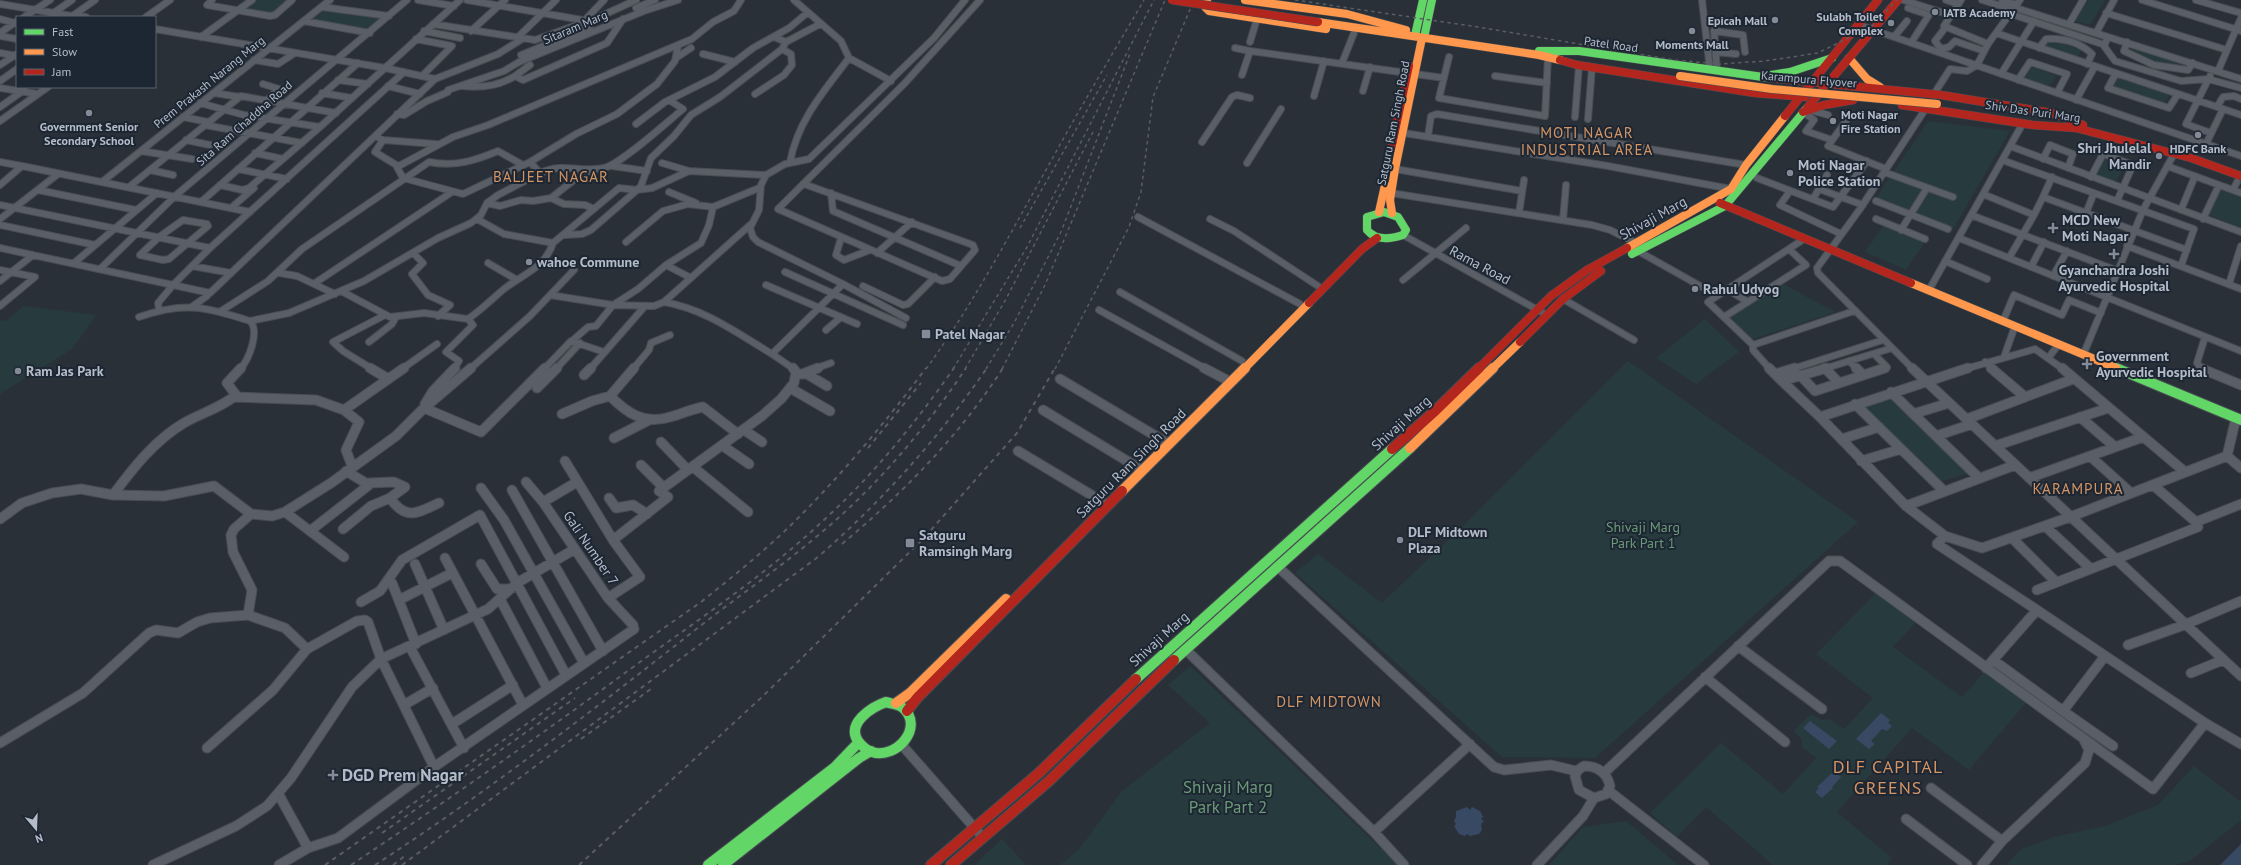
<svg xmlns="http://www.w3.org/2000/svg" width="2241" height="865" font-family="'PT Sans',sans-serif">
  <rect width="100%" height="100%" fill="#2a3038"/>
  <!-- green -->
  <path fill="#273a3e" d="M255 0H290L272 15 241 11Z
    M2088 0H2105L2090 25 2075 21Z
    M326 9 384 18 370 30 311 21Z
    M2050 39 2081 50 2078 57 2043 46Z
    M2131 46 2180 62 2174 70 2127 56Z
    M2032 67 2057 76 2048 87 2023 79Z
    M2115 75 2171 93 2163 105 2111 88Z
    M1928 121 2010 131 1952 231 1874 201Z
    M2098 157 2125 166 2115 183 2089 174Z
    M2214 188 2241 196V228L2202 212Z
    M1884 225 1925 242 1906 270 1865 252Z
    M1783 284 1835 312 1753 339 1728 318Z
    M24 306 96 315 72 349 0 394V320L6 321Z
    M1705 319 1739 352 1696 384 1656 358Z
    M1628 361 1858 522 1595 758 1502 757 1295 573 1318 554 1382 603 1465 524Z
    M1891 398 1967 474 1939 482 1864 407Z
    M1877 592 1918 620 1893 647 1962 697 1986 670 2028 700 1969 770 1912 728 1837 812 1892 858 1886 865H1773L1706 807 1677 837 1650 813 1721 743 1783 794 1816 758 1802 747V739L1794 731 1811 714 1822 720 1830 719 1844 729 1873 698 1816 654Z
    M1190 666 1393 860 1397 865H1060L1080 848 1122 791 1210 723 1168 685Z
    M2194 766 2241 802V820L2190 861 2175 865H2006L2022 849 2054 837 2105 826 2158 805Z
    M1626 821 1678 865H1549L1583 827Z
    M1002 839 1026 865H974Z"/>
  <!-- water -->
  <path fill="#384963" d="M1881 713 1890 720 1888 723 1892 726 1887 731 1882 729 1871 741 1875 744 1869 749 1856 739Z
    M1810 721 1837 741 1829 749 1803 728Z
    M1834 771 1841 777 1832 787 1833 788 1822 798 1815 792 1819 788 1817 787Z
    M1467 807 1470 810 1472 807 1480 811 1483 817 1481 819 1484 821 1481 824 1482 830 1479 834 1470 836 1467 834 1465 836 1459 834 1454 826 1456 824 1454 821 1456 817V811Z
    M2241 844V865H2220Z"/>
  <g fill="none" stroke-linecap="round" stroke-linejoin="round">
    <!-- street-far1 casing -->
    <g stroke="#484c53" stroke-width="8">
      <path id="street-far1" d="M212 0 207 5 270 16 275 15 292 0
        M418 0 454 6
        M467 0 588 21
        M1702 0 1710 70
        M1903 0 1950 15
        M1946 0 1958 4
        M1961 0 1944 26 1988 44
        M1982 0 2014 10
        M2002 0 2017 5
        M2142 0 2241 31
        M2196 0 2241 13
        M0 4 72 16
        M322 7 389 16
        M636 8 655 0
        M1908 8 1929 15 1911 43
        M2016 8 2241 79
        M2106 13 2227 50
        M52 14 72 0
        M2011 14 2105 45
        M74 15 86 17
        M24 17 50 0
        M71 17 95 0
        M146 17 170 0
        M0 19 15 23
        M585 20 604 0
        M304 21 370 33
        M433 24 535 40 599 17 636 0
        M2069 24 2083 0
        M1859 25 2241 156
        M1945 28 1935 41 1941 49 1949 47 1955 41 1984 51
        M155 29 385 68 460 0
        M424 31 460 38
        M471 31 505 0
        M0 33 17 21
        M1996 33 2241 115
        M2096 33 2114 0
        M0 36 17 39
        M201 37 252 0
        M1894 37 1907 21
        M2108 37 2104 46 2115 61 2181 81 2208 79 2241 88
        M517 38 556 0
        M416 39 452 46 422 76
        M786 42 820 24
        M1250 42 1257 19
        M2127 42 2124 51 2154 65 2188 70 2193 63
        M678 46 675 61 657 84 617 114 576 134 530 162 463 194 403 178 397 167 453 137 488 125 692 39 713 22 734 11 741 0
        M1235 48 1250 51
        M2039 48 2046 39C2063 38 2079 42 2092 54L2087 64
        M1716 52 1736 54
        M0 53 17 56
        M703 54 735 62
        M521 55 590 27
        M1449 57 1439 98 1545 116 1548 57
        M676 58 691 48
        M849 58 891 81
        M254 60 278 64 295 53
        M1342 63 1354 33
        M0 65 17 54
        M1717 71 1714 31 1743 35 1745 52
        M2218 71 2241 18
        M2116 73 2108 88 2169 108 2178 94
        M1415 74 1444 78
        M2001 74 2034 21
        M1242 75 1250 51 1407 73
        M515 76 530 65
        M1495 76 1547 83
        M2210 76 2186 124 2211 133
        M435 79 498 54 522 39
        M338 80 368 84
        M2018 80 2030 62 2067 74 2057 93
        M0 81 17 69
        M263 84 279 89 267 100
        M388 86 420 94
        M462 86C480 88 499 86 515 76L523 80 607 43 623 19
        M0 88 38 94
        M1363 91 1370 67
        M214 93 240 97
        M322 93 352 98
        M755 94 784 75 792 65 791 54 782 49
        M1934 94 1950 69 1967 71 1977 65 1988 44 2020 0
        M1314 96 1324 61
        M2076 100 2095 66
        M200 103 244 115 320 127 283 159 255 153
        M0 107 24 90
        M2217 107 2223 97 2234 96 2241 99
        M1810 110 1828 115
        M1803 112 1814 120 1806 131 1832 140
        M397 114 404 115 427 101 448 92V90L504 71 519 62 644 11 678 0
        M183 117 208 122
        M1575 117 1579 65
        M1588 119 1592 67
        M0 121 48 87
        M1846 121 1828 146 1886 169
        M636 124 665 102 715 77 753 48 789 28 807 13
        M205 125 302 143
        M1404 133 1608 166 1731 189
        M1428 136 1431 116 1437 114 1746 165
        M379 138 383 140 375 152 398 166
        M186 140 210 145
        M383 140 436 144
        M1202 142 1232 97 1237 95 1250 98
        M2206 144 2223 109
        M2010 146 2241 232
        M141 151 192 159
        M2043 159 2050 145 2073 154 2068 168
        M2002 160 2194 229 2181 266
        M0 162 22 166 0 185
        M790 162C798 120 824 91 849 58L841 41 794 0
        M662 163 689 171
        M1247 163 1281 109
        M22 166 250 212
        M612 166 647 171
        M2167 166 2241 193
        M238 169 287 179
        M1395 169 1522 191
        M150 170 173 175
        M1884 172 1953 197
        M540 173C564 162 581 173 604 168 620 165 667 122 683 109L669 100
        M2052 177 2043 197 2187 250
        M2091 177 2103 154 2133 165 2117 201
        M1757 178 1833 207 1867 161
        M102 182 330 0
        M804 184 973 245 975 250 950 279 942 281 778 209 904 84 980 0
        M220 185 242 190 249 188 283 159
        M129 187 241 96 336 113
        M1819 189 1863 205
        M38 190 136 210
        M2233 190 2237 182
        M1790 191 1780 205 1841 234
        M669 192 696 203
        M831 193 833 211 961 266
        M1391 193 1592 225 1610 230 1636 243
        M1983 194 2034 215 2009 258
        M551 198 574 180 590 171
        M1813 199 1827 175
        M1876 201 1948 229
        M201 202 358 63
        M487 203 500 206 521 200 533 201 551 198 564 204 585 205 594 209
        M0 205 210 248 404 72
        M231 208 254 188
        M2181 210 2195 176
        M1519 213 1524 180
        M2086 213 2094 193
        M1971 215 2118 271
        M2034 215 2043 197
        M1138 217 1300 304
        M0 219 58 174
        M477 219 504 234 553 243
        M1210 219 1234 231 1318 286
        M1876 219 1925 239
        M2203 219 2219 185
        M183 220 207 224 208 226 169 259 163 260 140 255 159 237Z
        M1563 220 1566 185
        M0 225 95 245
        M750 225 664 302C705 309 737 333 772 354
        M1901 230 1927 188
        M565 235 582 234 591 230 637 190 641 186 651 158 674 136 691 115 720 97 782 49 786 42 774 37
        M1403 235 1547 315
        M841 238 836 255 844 260 870 250
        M1959 238 2241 351
        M626 242 663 211 688 204 713 207 759 188
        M2127 246 2241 289
        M0 248 173 285 158 303 159 309
        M1638 251 1702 287
        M413 253 423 263 412 274 428 295 450 305 438 316
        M877 253 912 222
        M1945 261 1987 279
        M74 263 157 193
        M488 263 517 280
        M666 265 691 278
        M192 266 231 273
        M2031 267 2044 242
        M100 269 175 196 407 0
        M0 270 35 277 0 306
        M785 272 903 325
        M279 273 297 276 335 294
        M2053 276 2067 251
        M1403 280 1466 228
        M0 281 33 255
        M315 283 452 192
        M843 284 906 318
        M2229 284 2241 246
        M173 285 210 293 435 79 385 68 320 127
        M173 285 210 248
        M766 285 857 324
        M863 286 903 305 908 304 935 277
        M1727 289 1748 302
        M1929 290 2023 123
        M341 291 390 317 424 313 468 319 473 325 446 352 459 361 454 369
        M1120 292 1242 361
        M550 295 613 305
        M1563 299 1634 340
        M664 302 654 306 613 305 638 289 666 265 701 243 709 225 713 207
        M193 306 207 296
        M1099 310 1206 369
        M221 311 268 281 302 249 429 162C455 167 474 161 498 151L523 165
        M139 317C185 301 205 307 250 321 260 331 249 360 240 369
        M1724 317 1806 265 1789 249
        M468 319C481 310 492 299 504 289 523 274 545 268 553 243L619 188 637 190 652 188 689 171 766 175
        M250 321 289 313 364 281 438 238 471 223 481 215 487 203 498 195 540 173 530 162
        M2003 321 2014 295 2062 315 2069 300 2101 313
        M826 330 841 317
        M573 340 588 327 596 326 613 305
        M369 342 392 324 396 317
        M1753 345 1708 302 1804 239
        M2084 353 2143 210 2174 154
        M1874 354 1887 367 1882 369
        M2004 357 2015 326
        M2049 357 2059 344
        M1849 361 1857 369
        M1985 362 1993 369
        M372 369 343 351 333 342 385 315
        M402 369 437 344
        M470 369 530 316 574 270
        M544 369 571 341 604 352
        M556 369 580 343
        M590 369 645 306
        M633 369 649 350 651 343 670 335
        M794 369 772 354 843 284 758 242 753 237 750 228 759 210 761 185 766 175 785 164 809 159 934 38 965 0
        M814 369 831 363
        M1770 369 1753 350V345L1854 311
        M1792 369 1883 340
        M1823 369 1892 348
        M1913 369 1818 273 1817 268 1860 209 1926 108
        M1965 369 2035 349 2063 369
        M2201 369 2197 363 2205 337"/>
    </g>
    <!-- street casing -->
    <g stroke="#484c53" stroke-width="11">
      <path id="street" d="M370 368 387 378
        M1204 368 1225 379
        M1769 368 1782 381
        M1825 368 1839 383
        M1827 368 1782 381 1820 417 1906 506 1945 536 1982 548 2070 517 2227 456 2236 418
        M1856 368 1863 375
        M1912 368 2241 676
        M1991 368 2025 397
        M2062 368 2185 472
        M2200 368 2241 385
        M805 373 818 368
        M796 374H807L827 386
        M1775 374 1795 368
        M584 375 591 368
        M1800 375 1815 391 1885 368
        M1060 379 1164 441
        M537 388 557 368
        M790 388 830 411
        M1891 392 1979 478
        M610 396 634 368
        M234 397 316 400 344 410 359 422 346 450 352 466
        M425 404 433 391 455 368
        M1855 404 1944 491
        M424 408 481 432 545 368
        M344 410 404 368
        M1043 410 1137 467
        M562 414 592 401 610 396C627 413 644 425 670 417 681 414 692 409 703 407L738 434
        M1913 414 1949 403
        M1820 417 1968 368
        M2080 417 2115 447
        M1967 419 2073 379
        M744 430 762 442
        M1936 436 1972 424
        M614 438 649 420
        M1842 439 1879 427
        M661 442 688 470
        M723 446 749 464
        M1995 446 2108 408
        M1018 451 1103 502
        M2090 456 2131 493
        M2227 456 2241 468
        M565 461 613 540
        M1861 461 1901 449
        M641 465 663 487
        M693 467 748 512
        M2029 478 2143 437
        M481 488 504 520 584 663
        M512 490 603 651
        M390 498C406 521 417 513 439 503
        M609 498 616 508 633 505 647 514
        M543 502 577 482
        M1906 506 2015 465
        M285 512 344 557
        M251 514 272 516 285 512 331 483 396 436 422 410 471 368
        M0 519 22 503 52 493 81 489 113 495C133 468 155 440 184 423 201 413 221 408 236 395L227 383 241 368
        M2196 522 2241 504
        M2045 526 2090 568
        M343 529 371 506 390 498 405 487 394 482 369 483
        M310 531 369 485 346 471
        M1945 536 1937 544 2037 610 1986 668
        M2012 538 2056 582
        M445 558 523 705
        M415 564 444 630
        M481 564 497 589H510
        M1277 566 1494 767 1504 770 1551 765 1576 771
        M392 583 416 644
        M2037 590 2198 527 2196 522 2153 485
        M608 598 640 577 613 540 668 497 659 491 762 416 781 399 794 383 796 372 793 368
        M500 599 547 688
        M399 600 452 573
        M361 602 380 591 402 560 480 515 566 675
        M2037 610 2205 723 2241 744
        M2128 645 2184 625 2241 601
        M1738 646 1822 709
        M410 647 464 748
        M307 649 357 621 365 620 368 622 381 659 434 767
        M1185 649 1374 832 1470 744
        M1993 660 2063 711 2105 656
        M2191 673 2223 660
        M1705 677 1785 742
        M404 705 433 688
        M2063 711 2113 746
        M452 724 513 685
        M2084 739 2153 789 2205 723
        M0 743 83 693 149 633 156 630 178 633 197 622 210 618 248 615 252 590 233 552 231 535 234 529 251 514 214 486 164 496 113 495
        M902 745 978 832
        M207 748 273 690 307 649 285 628 248 615
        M1584 766C1598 766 1607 773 1610 786L1606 794 1594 798 1579 790 1575 776 1578 770Z
        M1604 773 1829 561H1840L2083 738 2089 750 2085 763 2002 841 1982 865
        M1931 788 2002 841
        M1609 791 1704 865
        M279 795 308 848
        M1906 819 1967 865
        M1374 832 1404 865
        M153 865 236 826 267 806 291 778 352 687 381 659 488 609 517 583 575 549
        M279 865 308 848 338 838 434 767 634 629 633 625 608 598 543 502 526 482
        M1537 865 1583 816 1594 798"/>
    </g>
    <!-- fast-far1 casing -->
    <g stroke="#484c53" stroke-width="9">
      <path id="fast-far1" d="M1416 31 1423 0
        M1425 33 1432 0
        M1539 51H1579L1770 78
        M1771 75 1790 72 1832 58
        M1384 212 1398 217 1406 230 1403 235C1391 239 1376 241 1367 230V217Z
        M1632 254 1725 206 1807 108
        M2116 368 2117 369"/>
    </g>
    <!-- fast casing -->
    <g stroke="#484c53" stroke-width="12">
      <path id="fast" d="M2116 368 2241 420
        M1174 660 1410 448
        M1136 679 1392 449
        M886 702C891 704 899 704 903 708 925 727 896 760 872 752 866 750 861 745 858 741 846 723 872 707 886 702Z
        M708 865 835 767 859 742
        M723 865 859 758 871 751"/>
    </g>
    <!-- slow-far1 casing -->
    <g stroke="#484c53" stroke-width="9">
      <path id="slow-far1" d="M1207 0 1205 7 1209 11 1326 29
        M1245 0 1347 14 1406 30
        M1318 22 1539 55 1560 60
        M1849 58 1867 79 1880 87
        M1379 212 1385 185
        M1392 213 1390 200 1395 169 1422 38
        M1627 248 1731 189 1746 165 1785 116
        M1911 283 2116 368
        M1244 369 1309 303
        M1492 369 1520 342"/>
    </g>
    <!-- slow casing -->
    <g stroke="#484c53" stroke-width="12">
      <path id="slow" d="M1410 448 1493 368
        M1122 491 1245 368
        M896 703 910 693 1006 599"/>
    </g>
    <!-- jam-far1 casing -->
    <g stroke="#484c53" stroke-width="9">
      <path id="jam-far1" d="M1560 60 1577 65 1755 93 1805 97
        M1770 78 1941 95 2052 113 2083 125
        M1902 105 2033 125 2076 128 2191 158 2241 176
        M1807 108 1898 0
        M1803 112 1824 105 1853 100
        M1785 116 1878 0
        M1392 145 1409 66
        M1720 203 1911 283
        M1309 303 1362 249 1377 238
        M1520 342 1563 299 1601 271
        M1478 369 1551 296 1587 270 1627 248"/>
    </g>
    <!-- jam casing -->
    <g stroke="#484c53" stroke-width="12">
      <path id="jam" d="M1392 449 1435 411 1479 368
        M907 711 917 698 1122 491
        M931 865 1039 773 1136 679
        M951 865 1049 781 1174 660"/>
    </g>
    <!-- street-far1 -->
    <use href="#street-far1" stroke="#5a5e66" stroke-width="6"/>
    <!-- street -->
    <use href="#street" stroke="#5a5e66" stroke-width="9"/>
    <!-- fast-far1 -->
    <use href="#fast-far1" stroke="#63d668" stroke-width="8"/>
    <!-- fast -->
    <use href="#fast" stroke="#63d668" stroke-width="10"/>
    <!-- slow-far1 -->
    <use href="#slow-far1" stroke="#ff974d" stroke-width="8"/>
    <!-- slow -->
    <use href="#slow" stroke="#ff974d" stroke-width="10"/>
    <!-- jam-far1 -->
    <use href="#jam-far1" stroke="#b3261e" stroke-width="8"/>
    <!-- jam -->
    <use href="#jam" stroke="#b3261e" stroke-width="10"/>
    <!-- rail-far1 -->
    <path stroke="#595d64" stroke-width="1.5" stroke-dasharray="3.5 3.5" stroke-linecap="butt" d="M1295 0 1478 27 1674 60 1721 64 1765 61 1818 53 1872 26 1897 0
      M1020 228 1107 75
      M926 369C974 303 1011 232 1051 161 1081 106 1113 53 1144 0
      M953 369 1027 247 1154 0
      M965 369 1006 299 1093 132
      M986 369 1014 323 1061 232 1131 51
      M1002 369 1045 285 1165 0
      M1055 369 1129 227 1141 192 1153 97 1194 0"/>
    <!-- rail -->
    <path stroke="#595d64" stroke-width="2" stroke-dasharray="4.5 4.5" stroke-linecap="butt" d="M868 448 921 383
      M842 544C904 492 959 436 1003 368
      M581 739 651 689
      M382 833 575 698
      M325 865 701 602C731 578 761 554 789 527 839 478 885 423 926 368
      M351 865C445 802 538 737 629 670 696 621 766 575 826 518 875 473 916 422 954 368
      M375 865C484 794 587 715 690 634 734 599 780 568 822 532 878 485 926 428 966 368
      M393 865 406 855
      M402 865 818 557C885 498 936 441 987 368
      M579 865 762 697 923 539 1017 433 1055 368"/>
    <!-- slow-bridge casing -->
    <g stroke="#484c53" stroke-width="9" stroke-linecap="butt">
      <path id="slow-bridge" d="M1680 76 1772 89 1937 104"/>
    </g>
    <!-- jam-bridge casing -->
    <g stroke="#484c53" stroke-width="9" stroke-linecap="butt">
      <path id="jam-bridge" d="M1172 0 1318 22"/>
    </g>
    <!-- slow-bridge -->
    <use href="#slow-bridge" stroke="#ff974d" stroke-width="8"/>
    <!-- jam-bridge -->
    <use href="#jam-bridge" stroke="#b3261e" stroke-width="8"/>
  </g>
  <!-- markers -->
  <g fill="#848b96" stroke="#1d2633" stroke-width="1.5">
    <circle cx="1935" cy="12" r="4"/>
    <circle cx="1775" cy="20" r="4"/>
    <circle cx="1891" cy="23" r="4"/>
    <circle cx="1692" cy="31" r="4"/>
    <circle cx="89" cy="113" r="4"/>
    <circle cx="1833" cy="121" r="4"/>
    <circle cx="2198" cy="135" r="4"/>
    <circle cx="2159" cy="156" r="4"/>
    <circle cx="1790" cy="173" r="4"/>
    <path d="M2051 222h4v4h4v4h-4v4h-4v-4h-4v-4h4z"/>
    <path d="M2112 248h4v4h4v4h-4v4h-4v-4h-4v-4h4z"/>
    <circle cx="529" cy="262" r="4"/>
    <circle cx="1695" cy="289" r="4"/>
    <rect x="921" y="329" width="10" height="10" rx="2"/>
    <path d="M2085 358h4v4h4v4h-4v4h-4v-4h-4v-4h4z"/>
    <circle cx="18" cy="371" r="4"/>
    <circle cx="1400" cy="540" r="4"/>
    <rect x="905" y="538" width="10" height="10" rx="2"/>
    <path d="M331 769h4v4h4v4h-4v4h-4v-4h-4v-4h4z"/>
  </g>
  <g text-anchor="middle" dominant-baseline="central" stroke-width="4" stroke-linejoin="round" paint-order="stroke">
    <!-- far-poi labels -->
    <g font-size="12" font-weight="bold" fill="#b4bcc9" stroke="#1d2633">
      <text x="1943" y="12" text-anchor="start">IATB Academy</text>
      <text x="1883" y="16" text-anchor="end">Sulabh Toilet<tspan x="1883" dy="14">Complex</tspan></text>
      <text x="1767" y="20" text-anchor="end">Epicah Mall</text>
      <text x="1692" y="44">Moments Mall</text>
      <text x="1841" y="114" text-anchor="start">Moti Nagar<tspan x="1841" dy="14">Fire Station</tspan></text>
      <text x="89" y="126">Government Senior<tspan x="89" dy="14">Secondary School</tspan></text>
      <text x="2198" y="148">HDFC Bank</text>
    </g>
    <!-- far-street labels -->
    <g font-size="12" fill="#b4bcc9" stroke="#1d2633">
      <text transform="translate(575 27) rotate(-23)">Sitaram Marg</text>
      <text transform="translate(1611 44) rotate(8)">Patel Road</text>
      <text transform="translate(1809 79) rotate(5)">Karampura Flyover</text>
      <text transform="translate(209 82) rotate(-39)">Prem Prakash Narang Marg</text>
      <text transform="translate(2033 111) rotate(8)">Shiv Das Puri Marg</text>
      <text transform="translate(244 123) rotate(-41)">Sita Ram Chaddha Road</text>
      <text transform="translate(1393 123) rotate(-79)">Satguru Ram Singh Road</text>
    </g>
    <!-- poi labels -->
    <g font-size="14" font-weight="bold" fill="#b4bcc9" stroke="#1d2633" text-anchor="start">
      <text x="2151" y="148" text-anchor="end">Shri Jhulelal<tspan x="2151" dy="16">Mandir</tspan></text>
      <text x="1798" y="165">Moti Nagar<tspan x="1798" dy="16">Police Station</tspan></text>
      <text x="2062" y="220">MCD New<tspan x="2062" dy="16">Moti Nagar</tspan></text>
      <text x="537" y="262">wahoe Commune</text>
      <text x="2114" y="270" text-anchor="middle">Gyanchandra Joshi<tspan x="2114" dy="16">Ayurvedic Hospital</tspan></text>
      <text x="1703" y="289">Rahul Udyog</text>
      <text x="935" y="334">Patel Nagar</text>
      <text x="2096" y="356">Government<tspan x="2096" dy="16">Ayurvedic Hospital</tspan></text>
      <text x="26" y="371">Ram Jas Park</text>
      <text x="1408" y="532">DLF Midtown<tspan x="1408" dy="16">Plaza</tspan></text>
      <text x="919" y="535">Satguru<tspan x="919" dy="16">Ramsingh Marg</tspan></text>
    </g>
    <!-- street labels -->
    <g font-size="14" fill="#b4bcc9" stroke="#1d2633">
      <text transform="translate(1653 218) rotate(-29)">Shivaji Marg</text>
      <text transform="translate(1480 265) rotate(28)">Rama Road</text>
      <text transform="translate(1401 423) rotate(-42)">Shivaji Marg</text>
      <text transform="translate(1131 463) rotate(-45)">Satguru Ram Singh Road</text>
      <text transform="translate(591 548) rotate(56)">Gali Number 7</text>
      <text transform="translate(1159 639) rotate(-42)">Shivaji Marg</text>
    </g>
    <!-- park labels -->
    <g font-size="14" fill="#6b9a76" stroke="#1d2633">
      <text x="1643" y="527">Shivaji Marg<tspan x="1643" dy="16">Park Part 1</tspan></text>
    </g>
    <!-- neighbourhood labels -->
    <g font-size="15" letter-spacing="1" fill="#d59563" stroke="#1d2633">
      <text x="1587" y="132">MOTI NAGAR<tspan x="1587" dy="17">INDUSTRIAL AREA</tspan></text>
      <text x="551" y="176">BALJEET NAGAR</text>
      <text x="2078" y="488">KARAMPURA</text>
      <text x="1329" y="701">DLF MIDTOWN</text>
    </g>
    <!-- near-poi labels -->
    <g font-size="17" font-weight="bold" fill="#b4bcc9" stroke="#1d2633" text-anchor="start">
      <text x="342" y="775">DGD Prem Nagar</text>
    </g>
    <!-- near-park labels -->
    <g font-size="17" fill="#6b9a76" stroke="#1d2633">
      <text x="1228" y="787">Shivaji Marg<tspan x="1228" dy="20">Park Part 2</tspan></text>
    </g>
    <!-- near-neighbourhood labels -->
    <g font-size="18" letter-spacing="1" fill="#d59563" stroke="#1d2633">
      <text x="1888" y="766">DLF CAPITAL<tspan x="1888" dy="21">GREENS</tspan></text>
    </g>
  </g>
  <!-- legend -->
  <rect x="16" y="16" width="140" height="72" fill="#1d2633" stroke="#59626f"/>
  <rect x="24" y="29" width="20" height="6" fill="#63d668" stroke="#59626f"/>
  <text x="52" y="36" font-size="12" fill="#b4bcc9">Fast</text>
  <rect x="24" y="49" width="20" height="6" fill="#ff974d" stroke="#59626f"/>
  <text x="52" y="56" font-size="12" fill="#b4bcc9">Slow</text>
  <rect x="24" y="69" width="20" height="6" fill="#b3261e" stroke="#59626f"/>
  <text x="52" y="76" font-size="12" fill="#b4bcc9">Jam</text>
  <!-- north arrow -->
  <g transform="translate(36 829) rotate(161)" stroke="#1d2633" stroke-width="3" paint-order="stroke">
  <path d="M0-3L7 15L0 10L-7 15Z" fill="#b4bcc9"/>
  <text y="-6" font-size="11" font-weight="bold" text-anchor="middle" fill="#b4bcc9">N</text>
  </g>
</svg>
